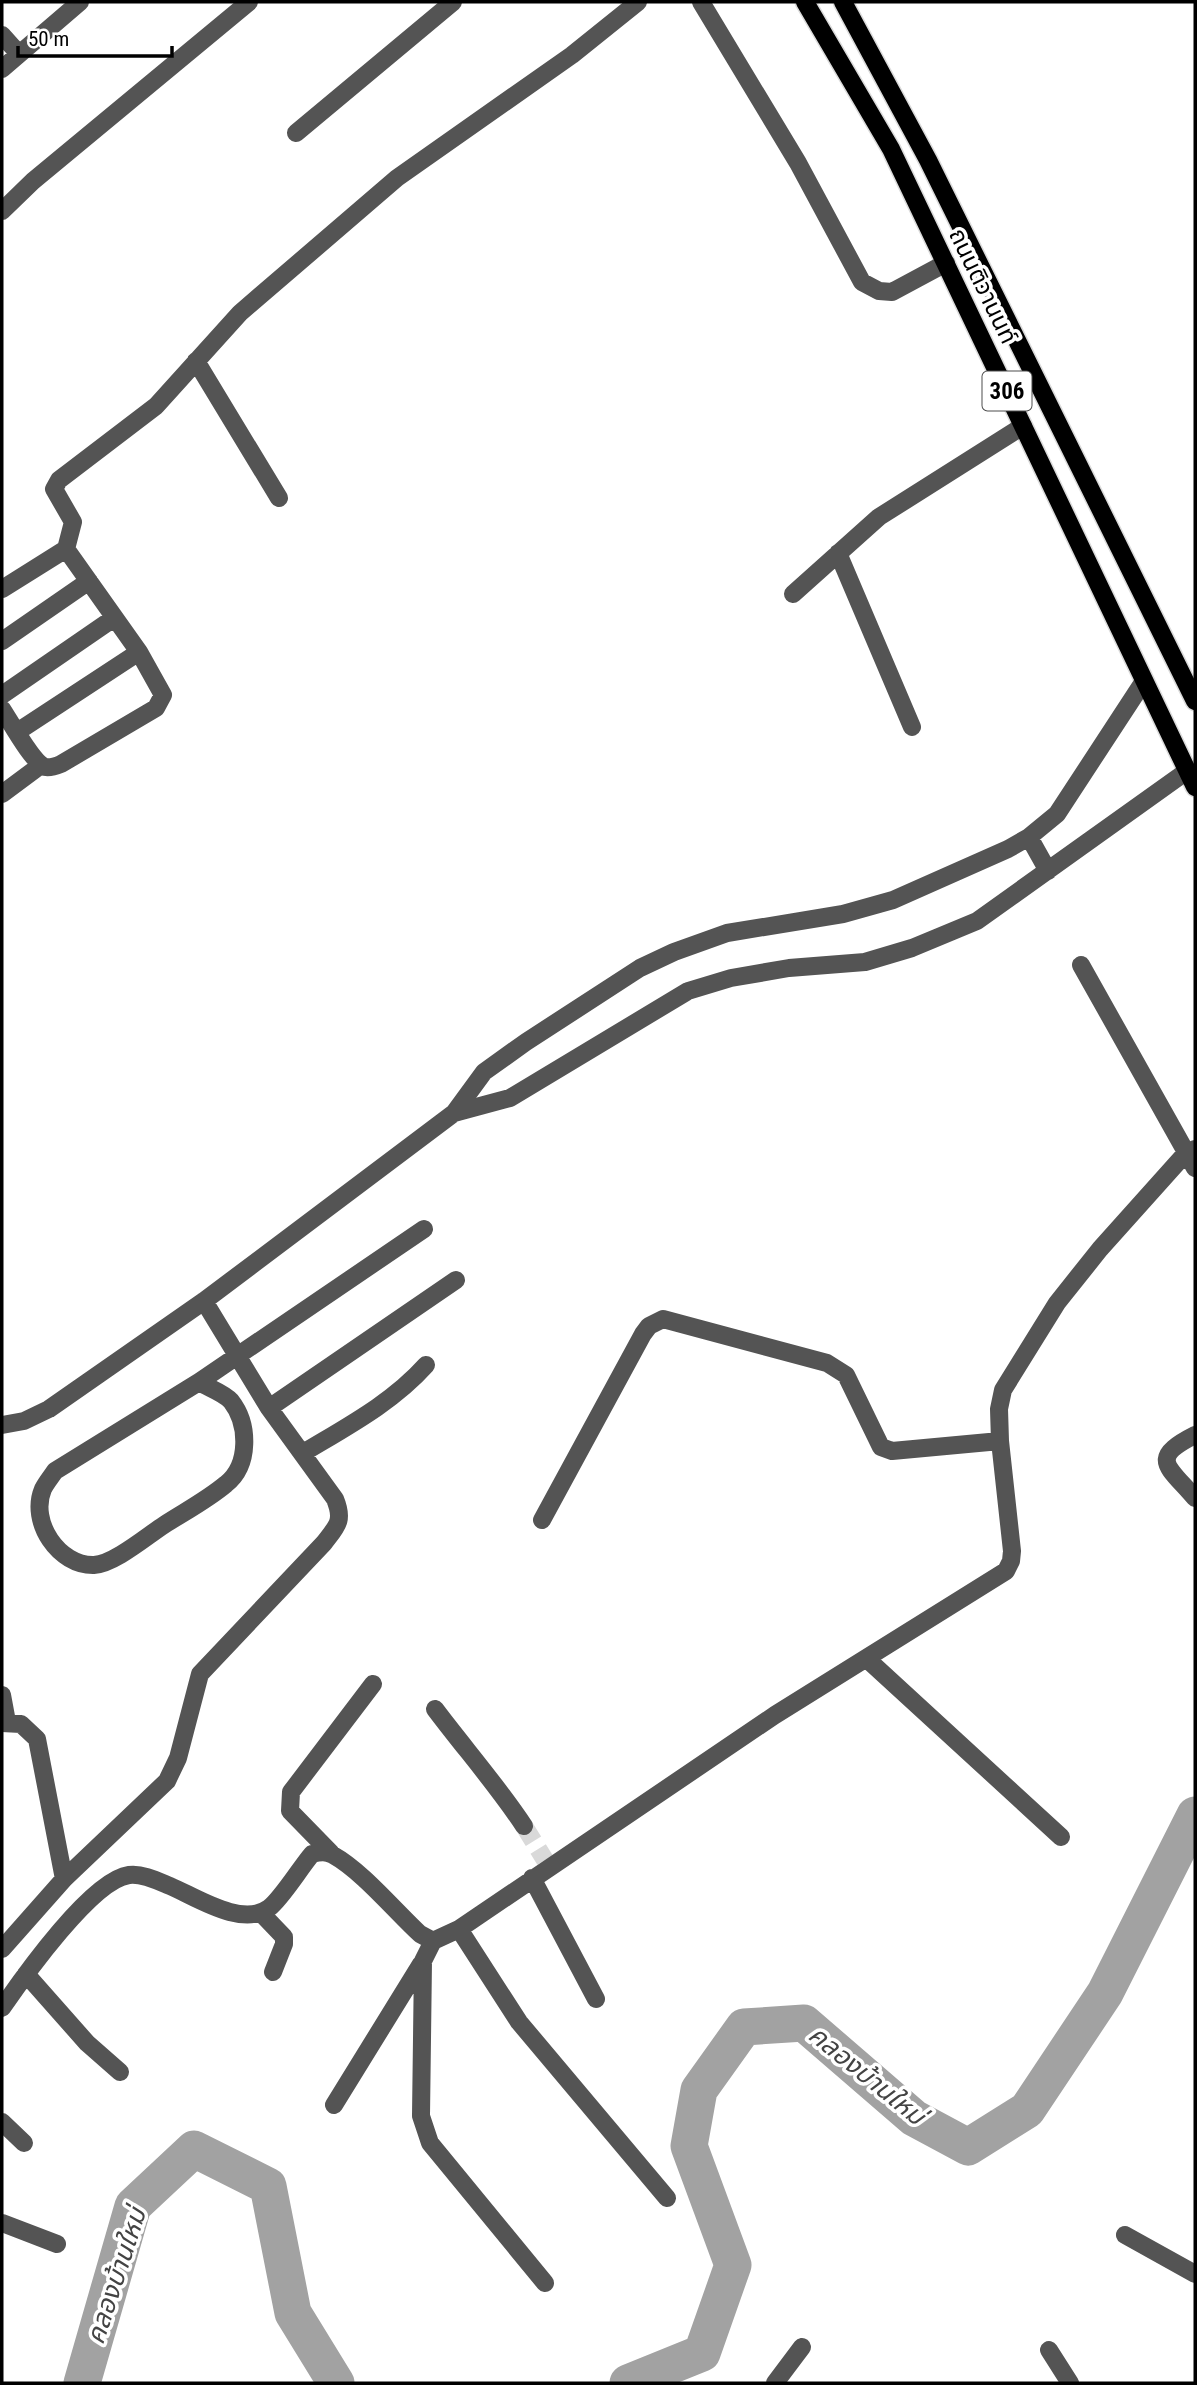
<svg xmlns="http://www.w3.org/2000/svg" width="1197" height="2385" font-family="'Roboto Condensed','Noto Sans Thai',sans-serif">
  <rect width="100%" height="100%" fill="#fff"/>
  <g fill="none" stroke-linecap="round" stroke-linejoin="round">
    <!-- river -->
    <path stroke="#a2a2a2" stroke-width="37" d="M82 2383 133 2206 194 2149 268 2186 293 2313 336 2383
      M628 2383 702 2353 733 2265 689 2146 699 2090 744 2027 804 2023 914 2118 968 2147 1027 2110 1105 1993 1195 1815"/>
    <!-- minor-tunnel -->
    <path stroke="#d9d9d9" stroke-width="18" stroke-dasharray="18 9" stroke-linecap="butt" d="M524 1826 545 1860"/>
    <!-- major casing -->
    <g stroke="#dbdbdb" stroke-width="21">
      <path id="major" d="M805 2 891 149 1195 787
        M843 2 928 160 1195 701"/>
    </g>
    <!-- minor -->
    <path stroke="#545454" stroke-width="18" d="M701 2 798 163 862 282 879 291 892 292 946 263
      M2 35 19 54
      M2 69 80 2
      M296 133 453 2
      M2 211 33 181 249 2
      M196 361 279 498
      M838 553 912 727
      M2 589 66 549 73 522 54 489 59 480 156 406 240 313 397 178 572 55 638 2
      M793 594 879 517 1023 426
      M2 641 89 581
      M2 695 114 618
      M2 709C10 721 33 763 45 767 50 768 56 766 61 764L156 708 163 695 139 652 66 549
      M17 732 139 652
      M2 794 41 765
      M1029 837 1048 871
      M1081 965 1195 1168
      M454 1113 510 1098 688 991 731 978 789 968 865 962 912 948 977 921 1187 771
      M199 1382C209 1388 224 1393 231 1401 249 1424 250 1465 226 1484 207 1500 184 1512 164 1525 147 1536 114 1564 94 1565 59 1566 29 1522 43 1489 46 1483 51 1477 55 1471Z
      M199 1382 424 1229
      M269 1408 456 1280
      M2 1425 24 1421 49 1409 204 1301 454 1113 484 1072 526 1042 640 968 674 952 727 933 843 914 893 900 1008 849 1029 837 1057 814 1144 681
      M1195 1435C1148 1459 1168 1466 1195 1498
      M303 1453C346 1427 392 1403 426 1365
      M542 1520 643 1334 649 1326 663 1319 827 1363 846 1375 881 1447 892 1451 1000 1441
      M867 1659 1061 1837
      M2 1695 7 1722
      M435 1709C465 1749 497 1785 524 1826
      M2 1723 21 1724 37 1739 64 1879
      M331 1853 290 1811 291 1792 373 1684
      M532 1878 596 1999
      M261 1913 284 1937V1944L273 1972
      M459 1929 519 2022 667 2198
      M433 1941 423 1961 421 2116 430 2143 545 2283
      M2 1949 64 1879 167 1781 178 1758 200 1674 324 1543C337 1526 344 1521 335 1499L269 1408 204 1301
      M26 1974 87 2043 120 2072
      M2 2008C24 1976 92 1880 129 1875 142 1873 158 1881 170 1886 196 1897 242 1928 269 1908 282 1898 300 1868 312 1854 320 1852 326 1851 333 1855 362 1871 395 1911 420 1934L433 1941 459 1929 775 1715 1006 1571 1011 1561 1012 1551 1000 1441 999 1409 1003 1390 1057 1303 1100 1249 1186 1153 1195 1149
      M334 2105 421 1964
      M2 2122 24 2143
      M2 2223 57 2244
      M1125 2235 1195 2274
      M1049 2350 1070 2383
      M775 2383 802 2347"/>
    <!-- major -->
    <use href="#major" stroke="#000" stroke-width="18"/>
  </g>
  <g text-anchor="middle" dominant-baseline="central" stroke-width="7" stroke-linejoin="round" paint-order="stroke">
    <!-- shield labels -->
    <rect fill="#fff" stroke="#4c4c4c" stroke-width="2" x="982.5" y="371.5" width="49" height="39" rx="5"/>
    <g font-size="23" font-weight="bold" fill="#000">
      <text x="1007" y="391">306</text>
    </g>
    <!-- street labels -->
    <g font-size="24" fill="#000" stroke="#fff">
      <text transform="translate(983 286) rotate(64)">ถนนติวานนท์</text>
    </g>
    <!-- water labels -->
    <g font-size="26" font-style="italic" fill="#434343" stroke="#fff">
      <text transform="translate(867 2075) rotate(39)">คลองบ้านใหม่</text>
      <text transform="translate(116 2276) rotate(-72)">คลองบ้านใหม่</text>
    </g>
  </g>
  <!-- border -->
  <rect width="1197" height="2385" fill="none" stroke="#000000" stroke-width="7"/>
  <!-- scale -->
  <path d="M18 46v10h154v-10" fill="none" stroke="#000000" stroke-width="3.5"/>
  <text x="28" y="46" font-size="21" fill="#000000" stroke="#ffffff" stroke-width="5" paint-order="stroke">50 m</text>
</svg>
